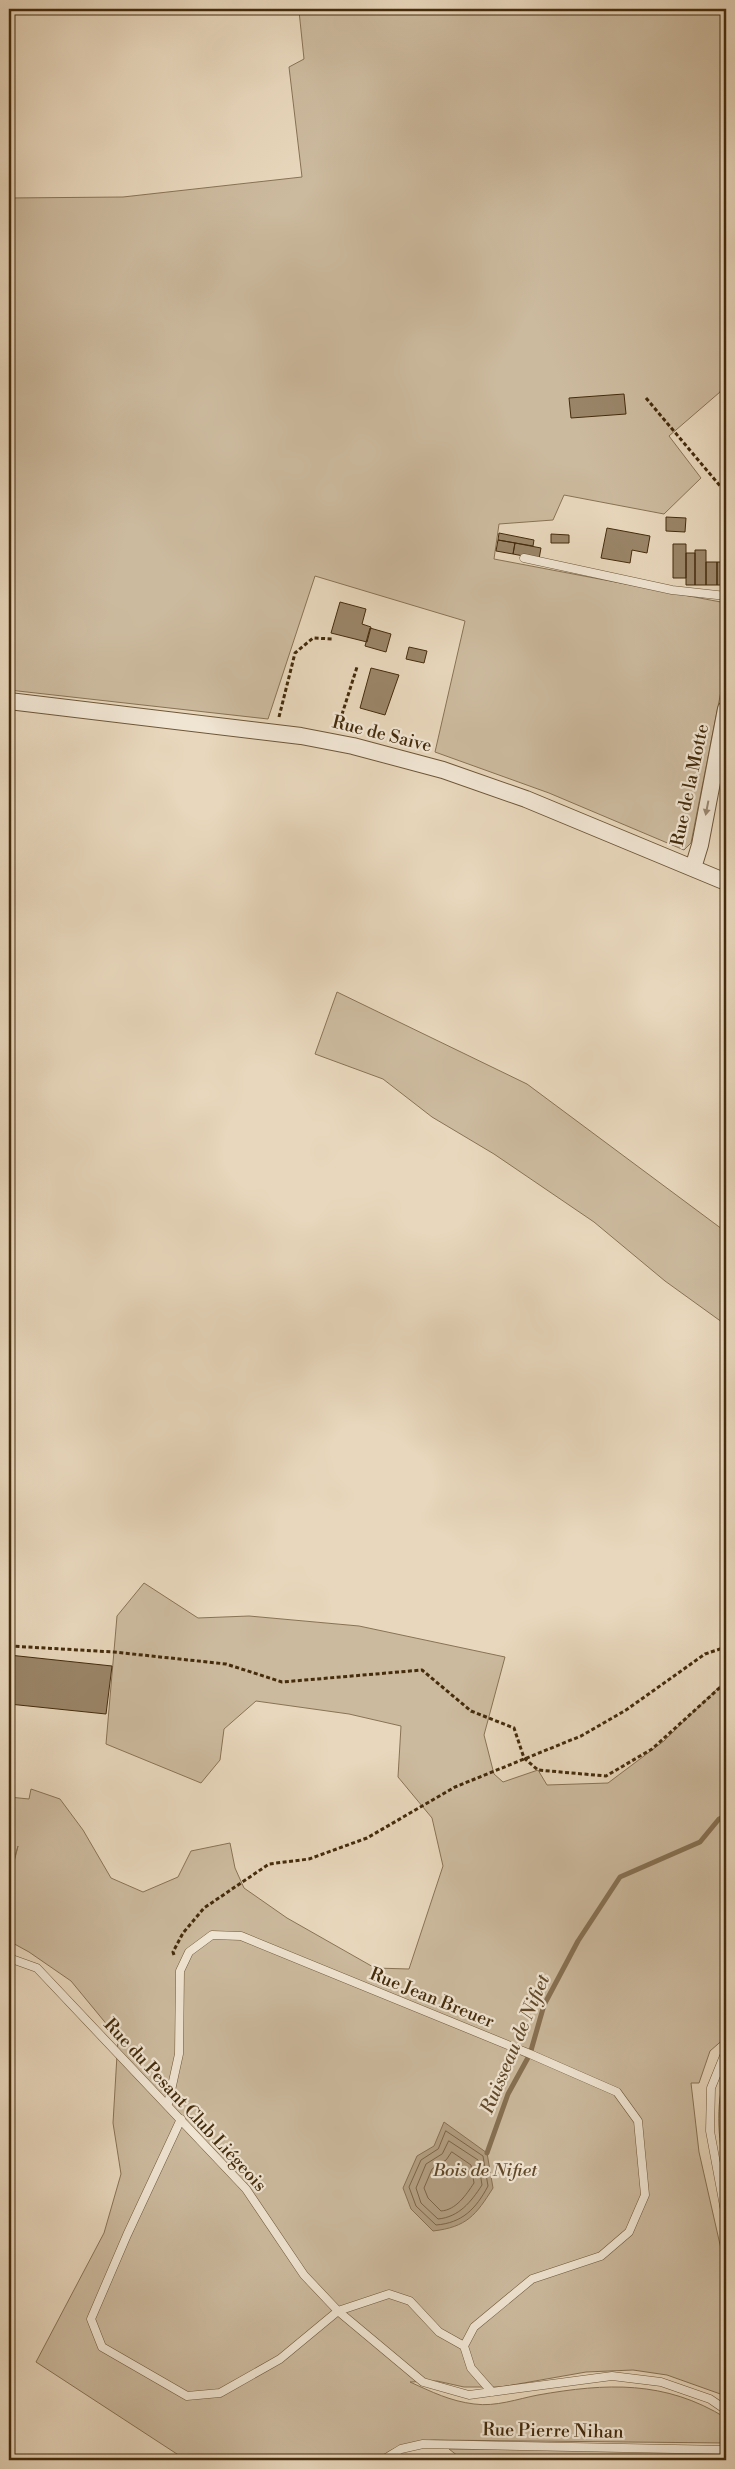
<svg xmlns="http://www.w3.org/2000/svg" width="735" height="2469" font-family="'Libre Bodoni',serif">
  <rect width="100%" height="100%" fill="#e8d7bc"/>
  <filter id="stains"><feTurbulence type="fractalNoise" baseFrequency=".004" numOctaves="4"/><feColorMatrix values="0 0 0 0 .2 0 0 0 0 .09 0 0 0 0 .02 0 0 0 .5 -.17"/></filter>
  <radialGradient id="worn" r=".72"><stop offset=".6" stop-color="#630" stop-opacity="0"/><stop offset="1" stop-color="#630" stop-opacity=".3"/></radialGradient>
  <!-- green -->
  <path fill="#ccba9e" stroke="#887355" d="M302 9H726V376L720 392 669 436 701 478 664 514 564 495 553 520 499 524 494 559 726 603V666L691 843 684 850 549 793 435 752 465 621 315 576 268 719 9 690V198L123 197 302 177 289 67 304 59 299 11Z
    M337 992 527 1084 726 1232V1325L665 1281 594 1222 494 1154 432 1117 383 1079 315 1054Z
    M144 1583 198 1618 249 1616 359 1626 505 1657 484 1735 494 1774 503 1782 538 1770 547 1785 608 1783 664 1741 726 1680V2037L710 2051 699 2083H691L699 2152 726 2271V2396L667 2375 633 2370 586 2372 501 2387H464L437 2381 410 2382C432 2392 450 2401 474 2404 496 2407 517 2399 538 2395 606 2383 665 2380 726 2418V2443L434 2440C411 2442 394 2445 377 2460H174L180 2456 36 2362 104 2233 121 2174 113 2123 118 2038 71 1981 29 1952 9 1941V1882L18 1846 9 1878V1797L29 1799 31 1789 60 1799 83 1830 111 1878 143 1892 178 1877 191 1851 230 1843 235 1868 244 1888 287 1918 375 1968 409 1969 443 1866 432 1818 398 1777 401 1726 349 1714 256 1701 224 1729 220 1760 201 1783 106 1744 117 1616Z
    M726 2071V2179C719 2143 714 2107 726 2071Z
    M449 2449 721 2450 726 2456V2460H463Z"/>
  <!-- water -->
  <path fill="#b19d80" stroke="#867052" d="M444 2122 487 2153 493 2188C476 2215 467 2227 433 2231L411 2209 403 2188 417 2156 434 2146Z"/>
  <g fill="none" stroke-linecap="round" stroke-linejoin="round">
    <!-- shore -->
    <path stroke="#7b6446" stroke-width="1" d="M446 2131 483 2156 488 2186C476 2209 462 2223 436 2225L416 2206 409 2187 421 2160 438 2149Z
      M449 2141 478 2160 482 2185C471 2202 459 2217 438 2219L421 2203 416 2188 426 2164 442 2154Z
      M452 2152 471 2165 474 2183C466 2195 456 2210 441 2211L428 2198 424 2188 432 2169 446 2160Z"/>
    <!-- stream -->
    <path stroke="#867052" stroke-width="5" d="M487 2153 508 2094 530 2054 544 2005 578 1941 620 1877 700 1842 719 1819 726 1816"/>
  </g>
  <!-- building -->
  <path fill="#9a8568" stroke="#452c0c" d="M624 394 626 414 571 418 569 398Z
    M666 517 686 518 685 532 666 531Z
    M607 528 650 536 647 553 632 550 630 563 601 558Z
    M499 533 534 540 533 546 498 540Z
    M551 534 569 535V543H551Z
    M498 540 515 543 513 554 496 551Z
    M515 543 541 548 539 559 513 554Z
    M673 544H686V578H673Z
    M695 550H706V585H695Z
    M686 553H695V585H686Z
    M706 562H717V585H706Z
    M717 562H726V585H717Z
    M340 602 366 609 362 624 371 627 367 642 331 633Z
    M370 628 391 634 386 652 365 646Z
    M409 647 427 651 424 663 406 659Z
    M371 668 399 675 385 715 360 708Z
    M9 1655 112 1666 106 1714 9 1704Z"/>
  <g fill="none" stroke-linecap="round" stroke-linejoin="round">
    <!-- service casing -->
    <g stroke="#6e5738" stroke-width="9">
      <path id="service" d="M524 558 672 590 726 596
        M9 1958 37 1968 246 2189 304 2275 338 2311 423 2382 469 2395 612 2376 661 2382 710 2399 726 2410
        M726 2051 711 2088 710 2131 726 2217
        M168 2104 179 2054 180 1971 189 1952 212 1935 241 1936 530 2054 617 2092 638 2121 645 2195 629 2232 601 2256 532 2279 474 2327 464 2346 471 2368 492 2392
        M181 2119 127 2235 91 2319 102 2347 187 2396 220 2393 280 2359 338 2311 389 2294 410 2301 439 2332 464 2346
        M383 2460 401 2449 423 2444 726 2450"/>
    </g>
    <!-- minor casing -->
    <g stroke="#6e5738" stroke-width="18">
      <path id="minor" d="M9 701 301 736 353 746 443 770 526 799 726 882
        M693 868 700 845 726 709"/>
    </g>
    <!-- path -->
    <path stroke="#452c0c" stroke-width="3" stroke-dasharray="4 2.5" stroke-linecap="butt" d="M646 398 726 493
      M279 717 295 653 313 638 333 639
      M338 727 357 667
      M9 1646 114 1652 226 1664 282 1682 422 1670 471 1711 514 1728 524 1758 538 1770 606 1776 652 1749 726 1682
      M174 1955 173 1952 183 1933 204 1908 269 1864 309 1859 367 1838 455 1787 581 1736 626 1710 705 1654 726 1647"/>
    <!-- service -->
    <use href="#service" stroke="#f0e5d3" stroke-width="8"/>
    <!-- minor -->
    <use href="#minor" stroke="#f0e5d3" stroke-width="16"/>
  </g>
  <!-- one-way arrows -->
  <defs><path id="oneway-solid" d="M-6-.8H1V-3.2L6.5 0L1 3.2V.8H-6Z" transform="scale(1.25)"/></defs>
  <use fill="#9a8870" href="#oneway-solid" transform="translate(707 808) rotate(101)"/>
  <g text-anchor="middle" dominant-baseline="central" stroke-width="4.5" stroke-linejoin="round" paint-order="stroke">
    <!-- street labels -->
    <g font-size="18" fill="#452c0c" stroke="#f0e5d3">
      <text transform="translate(382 734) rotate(14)">Rue de Saive</text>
      <text transform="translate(690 785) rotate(-78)">Rue de la Motte</text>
      <text transform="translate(432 1998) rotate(22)">Rue Jean Breuer</text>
      <text transform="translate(185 2105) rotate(47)">Rue du Pesant Club Liégeois</text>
      <text transform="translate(553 2431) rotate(1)">Rue Pierre Nihan</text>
    </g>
    <!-- park labels -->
    <g font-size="18" font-style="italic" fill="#604829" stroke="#f0e5d3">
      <text x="485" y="2170">Bois de Nifiet</text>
    </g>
    <!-- water labels -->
    <g font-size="19" font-style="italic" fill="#604829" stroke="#f0e5d3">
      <text transform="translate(515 2044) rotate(-67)">Ruisseau de Nifiet</text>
    </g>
  </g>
  <!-- margin -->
  <rect width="735" height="2469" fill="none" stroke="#e8d7bc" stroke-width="30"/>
  <rect x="10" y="10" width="715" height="2449" fill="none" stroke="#452c0c" stroke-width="2.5"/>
  <rect x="15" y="15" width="705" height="2439" fill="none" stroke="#452c0c"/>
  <rect width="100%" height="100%" filter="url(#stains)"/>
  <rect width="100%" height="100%" fill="url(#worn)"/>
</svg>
